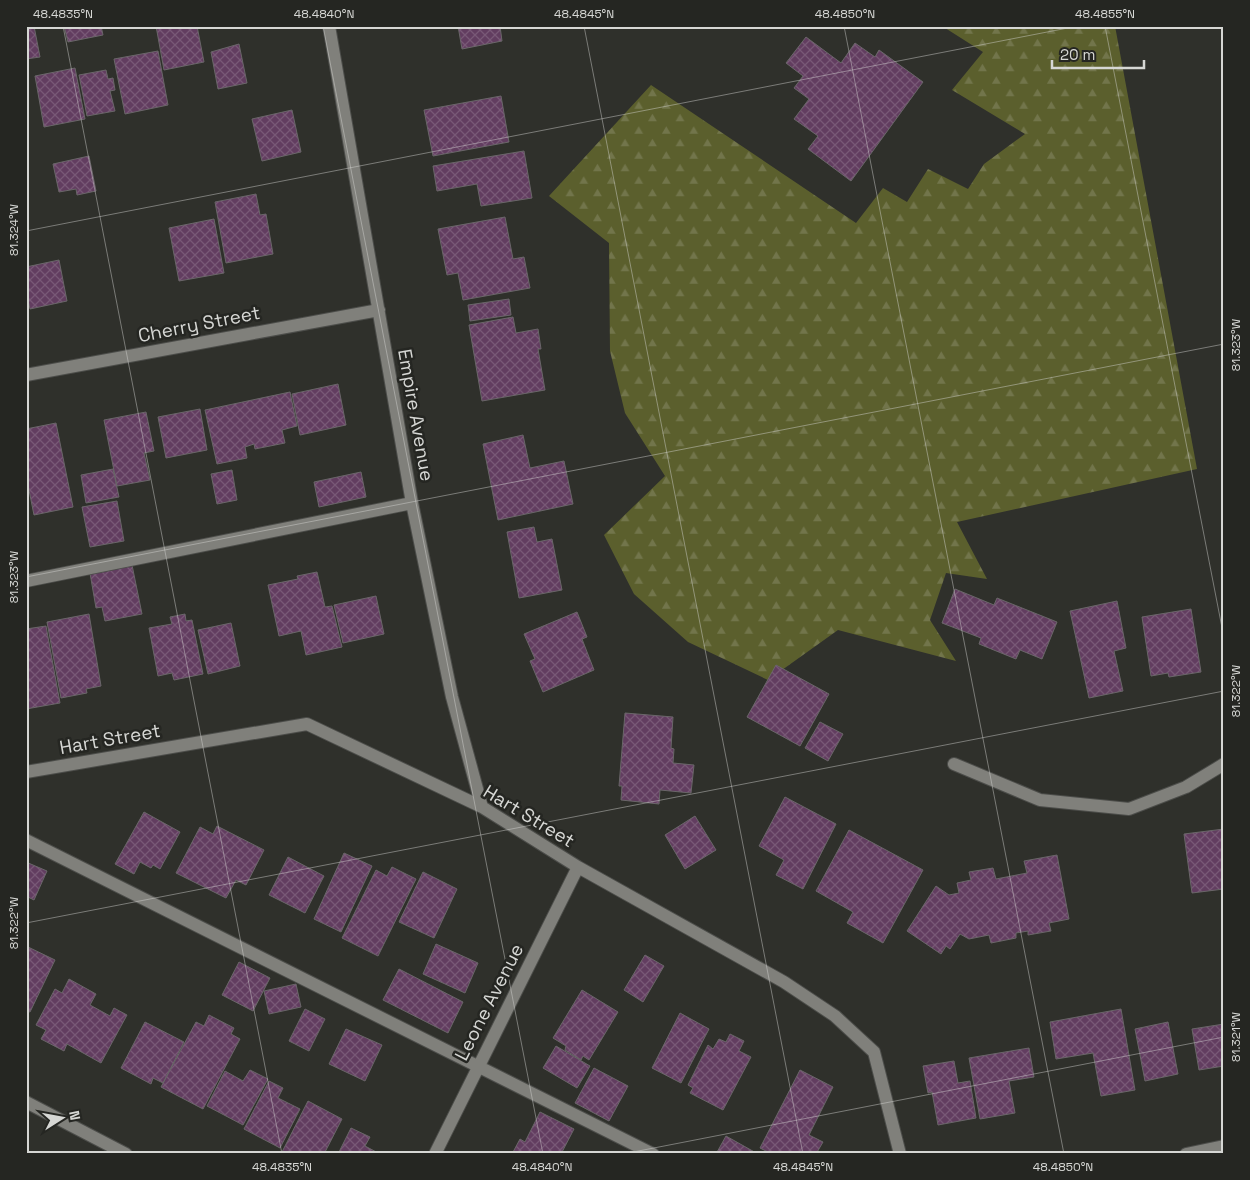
<svg xmlns="http://www.w3.org/2000/svg" width="1250" height="1180" font-family="'Space Grotesk',sans-serif">
  <defs>
    <pattern id="forest-firs" width="22" height="20" patternUnits="userSpaceOnUse" patternTransform="scale(1.25)"><rect width="22" height="20" fill="#5b5f2d"/><path d="M5 1l3.5 6h-7zM16 11l3.5 6h-7z" fill="#72754b"/></pattern>
    <pattern id="building-cross-hatch" width="8" height="8" patternUnits="userSpaceOnUse" patternTransform="scale(1.25)"><rect width="8" height="8" fill="#623d60"/><path d="M0 0l8 8M0 8l8-8" fill="none" stroke="#785876"/></pattern>
  </defs>
  <rect width="100%" height="100%" fill="#2f302b"/>
  <!-- forest -->
  <path fill="url(#forest-firs)" d="M942 26H1115L1197 469 957 522 987 579 946 573 930 620 956 661 838 630 768 680 688 642 634 594 604 535 665 476 625 413 610 351 609 243 549 196 651 85 856 223 883 188 907 202 928 169 968 189 984 164 1025 134 952 90 983 52Z"/>
  <!-- building -->
  <path fill="url(#building-cross-hatch)" stroke="#6a6669" d="M26 26H34L40 57 26 59Z
    M64 26H101L103 35 68 42Z
    M156 26H197L204 62 164 70Z
    M458 26H500L502 41 462 49Z
    M806 37 841 63 855 43 875 57 879 50 923 82 851 181 808 149 818 136 794 119 809 99 794 88 803 76 786 63Z
    M239 44 247 83 218 89 211 52Z
    M158 51 168 105 125 114 114 59Z
    M75 68 85 119 44 127 35 76Z
    M106 70 108 79 113 78 115 90 110 91 115 111 87 116 79 75Z
    M501 96 509 142 433 156 424 110Z
    M292 110 301 152 262 161 252 119Z
    M524 151 532 198 481 206 477 184 437 191 433 166Z
    M89 156 96 191 77 195 76 189 59 192 53 164Z
    M256 194 260 215 266 214 273 254 226 263 215 202Z
    M505 217 513 259 524 257 530 288 463 300 458 273 447 275 438 229Z
    M214 219 224 273 179 281 169 228Z
    M59 260 67 301 30 309 26 291V267Z
    M509 299 511 315 470 321 468 305Z
    M513 317 516 333 538 329 541 349H538L545 390 482 401 469 325Z
    M338 384 346 425 300 435 292 394Z
    M290 392 297 426 282 430 285 443 255 449 254 444 245 447 247 458 217 464 205 410Z
    M200 409 207 450 166 458 158 417Z
    M146 412 154 451 144 453 150 480 117 486 104 420Z
    M56 423 73 507 34 515 26 475V429Z
    M523 435 530 468 564 461 573 504 498 520 483 444Z
    M113 469 119 497 86 503 81 475Z
    M232 470 237 500 217 504 211 474Z
    M361 472 366 497 319 507 314 482Z
    M117 501 124 541 90 547 82 507Z
    M534 527 537 542 552 539 562 590 519 598 507 532Z
    M132 565 142 614 105 621 102 607 96 608 90 573Z
    M317 572 325 607 332 606 342 647 306 655 301 631 279 636 268 585 298 579 297 576Z
    M955 589 994 605 997 598 1057 622 1042 659 1020 650 1016 659 979 644 981 638 942 623Z
    M376 596 384 634 343 643 334 605Z
    M1117 601 1126 648 1114 651 1123 691 1089 698 1070 611Z
    M1191 609 1201 672 1169 677 1168 673 1151 676 1142 617Z
    M577 612 587 637 582 639 594 670 543 692 530 661 535 659 524 634Z
    M89 614 101 686 86 689 87 693 61 698 47 622Z
    M185 614 186 621 192 620 203 674 174 680 172 673 158 676 149 628 172 624 170 617Z
    M231 623 240 666 208 674 198 630Z
    M46 626 60 703 26 709V629Z
    M776 665 829 694 800 746 747 717Z
    M625 713 673 717 671 748 674 749 673 763 694 765 691 793 660 790 659 804 621 800 622 786H619Z
    M820 722 843 734 828 761 805 748Z
    M785 797 836 824 803 889 776 875 784 860 759 846Z
    M144 812 180 832 160 869 153 865 151 868 140 862 134 874 115 864Z
    M695 816 716 850 685 869 665 835Z
    M217 826 264 850 246 885 236 880 226 898 176 873 200 827 213 834Z
    M1224 829V889L1192 893 1184 834Z
    M849 830 923 870 883 943 847 923 853 912 816 891Z
    M344 853 372 866 341 932 314 919Z
    M1057 855 1069 919 1049 923 1051 931 1028 935V931L1016 933V938L991 943 989 935 969 939 960 934 950 949 946 946 941 954 907 931 936 886 949 895 959 893 957 883 971 880 969 872 993 868 996 879 1027 873 1024 861Z
    M288 857 324 876 305 913 269 895Z
    M26 862 47 871 34 900 26 896Z
    M392 867 416 879 378 956 342 938 376 870 387 876Z
    M423 872 457 889 434 938 399 922Z
    M436 944 478 963 465 993 423 974Z
    M26 946 55 960 30 1012 26 1011Z
    M645 955 664 966 643 1002 624 990Z
    M239 962 270 978 253 1011 222 995Z
    M399 969 463 1002 448 1033 383 1000Z
    M69 979 96 994 90 1005 110 1016 114 1008 127 1015 101 1063 67 1044 64 1051 41 1039 46 1030 36 1025 55 989 62 993Z
    M296 984 301 1007 269 1014 264 991Z
    M582 990 618 1012 589 1060 583 1056 581 1060 565 1050 566 1046 553 1038Z
    M305 1009 325 1019 309 1051 289 1041Z
    M1121 1009 1135 1090 1101 1096 1093 1053 1056 1059 1050 1022Z
    M680 1013 709 1029 681 1083 652 1068Z
    M209 1015 234 1028 231 1034 240 1039 203 1109 161 1087 196 1022 204 1026Z
    M145 1022 184 1042 163 1083 153 1078 151 1084 121 1068Z
    M1168 1022 1178 1074 1145 1081 1135 1029Z
    M1224 1024V1066L1199 1070 1192 1029Z
    M346 1029 382 1045 365 1081 329 1064Z
    M730 1034 744 1041 739 1051 751 1057 723 1110 690 1093 693 1088 688 1085 708 1045 713 1049 719 1039 726 1042Z
    M556 1046 590 1066 577 1088 543 1068Z
    M1029 1048 1034 1077 1009 1081 1015 1113 980 1119 969 1058Z
    M954 1061 958 1083 970 1081 976 1118 938 1125 932 1092 928 1093 923 1066Z
    M594 1068 628 1086 609 1121 575 1103Z
    M250 1070 268 1079 243 1125 207 1106 225 1071 243 1081Z
    M800 1070 833 1087 809 1135 823 1142 816 1154H772L760 1148Z
    M269 1081 283 1088 278 1098 300 1109 280 1148 244 1129Z
    M308 1101 342 1119 324 1154H281Z
    M540 1112 574 1129 561 1154H512L520 1139 525 1142Z
    M351 1128 370 1137 365 1146 380 1154H338Z
    M726 1136 758 1154H716Z"/>
  <g fill="none" stroke-linecap="round" stroke-linejoin="round">
    <!-- minor casing -->
    <g stroke="#4c4d4a" stroke-width="14">
      <path id="minor" d="M329 26 412 503 452 697 482 807
        M26 375 379 310
        M26 581 412 503
        M954 764 1040 800 1129 809 1186 787 1224 764
        M26 772 307 724 482 807 578 867 784 982 835 1016 874 1052 900 1154
        M26 840 653 1154
        M26 1102 126 1154
        M435 1154 578 867
        M1186 1154 1224 1146"/>
    </g>
    <!-- minor -->
    <use href="#minor" stroke="#80807b" stroke-width="12"/>
  </g>
  <!-- ticks -->
  <path fill="none" stroke="#d6d7d4" stroke-width="1" stroke-opacity="0.45" d="M63 26 282 1154M323 26 543 1154M584 26 803 1154M844 26 1064 1154M1105 26 1224 638M26 231 1078 26M26 577 1224 344M26 923 1224 691M623 1154 1224 1037"/>
  <g text-anchor="middle" dominant-baseline="central" stroke-width="5" stroke-linejoin="round" paint-order="stroke">
    <!-- street labels -->
    <g font-size="19" fill="#d6d7d4" stroke="#252622">
      <text transform="translate(199 324) rotate(-11)">Cherry Street</text>
      <text transform="translate(416 415) rotate(80)">Empire Avenue</text>
      <text transform="translate(110 739) rotate(-10)">Hart Street</text>
      <text transform="translate(529 816) rotate(31)">Hart Street</text>
      <text transform="translate(489 1002) rotate(-63)">Leone Avenue</text>
    </g>
  </g>
  <!-- border -->
  <rect width="1250" height="1180" fill="none" stroke="#252622" stroke-width="55"/>
  <!-- north arrow -->
  <g transform="translate(62 1118) rotate(79)" stroke="#252622" stroke-width="4" paint-order="stroke">
  <path d="M0-4L9 19L0 12L-9 19Z" fill="#d6d7d4"/>
  <text y="-8" font-size="14" font-weight="bold" text-anchor="middle" fill="#d6d7d4">N</text>
  </g>
  <!-- scale -->
  <path d="M1052 60v8h92v-8" fill="none" stroke="#d6d7d4" stroke-width="2.5"/>
  <text x="1060" y="60" font-size="15" fill="#d6d7d4" stroke="#252622" stroke-width="4" paint-order="stroke">20 m</text>
  <rect x="28" y="28" width="1194" height="1124" fill="none" stroke="#d6d7d4" stroke-width="2"/>
  <g font-size="12" text-anchor="middle" fill="#d6d7d4">
    <text x="63" y="18">48.4835°N</text>
    <text x="324" y="18">48.4840°N</text>
    <text x="584" y="18">48.4845°N</text>
    <text x="845" y="18">48.4850°N</text>
    <text x="1105" y="18">48.4855°N</text>
    <text transform="translate(14 230) rotate(-90)" y="4">81.324°W</text>
    <text transform="translate(1236 345) rotate(-90)" y="4">81.323°W</text>
    <text transform="translate(14 577) rotate(-90)" y="4">81.323°W</text>
    <text transform="translate(1236 691) rotate(-90)" y="4">81.322°W</text>
    <text transform="translate(14 923) rotate(-90)" y="4">81.322°W</text>
    <text transform="translate(1236 1037) rotate(-90)" y="4">81.321°W</text>
    <text x="282" y="1171">48.4835°N</text>
    <text x="542" y="1171">48.4840°N</text>
    <text x="803" y="1171">48.4845°N</text>
    <text x="1063" y="1171">48.4850°N</text>
  </g>
</svg>
